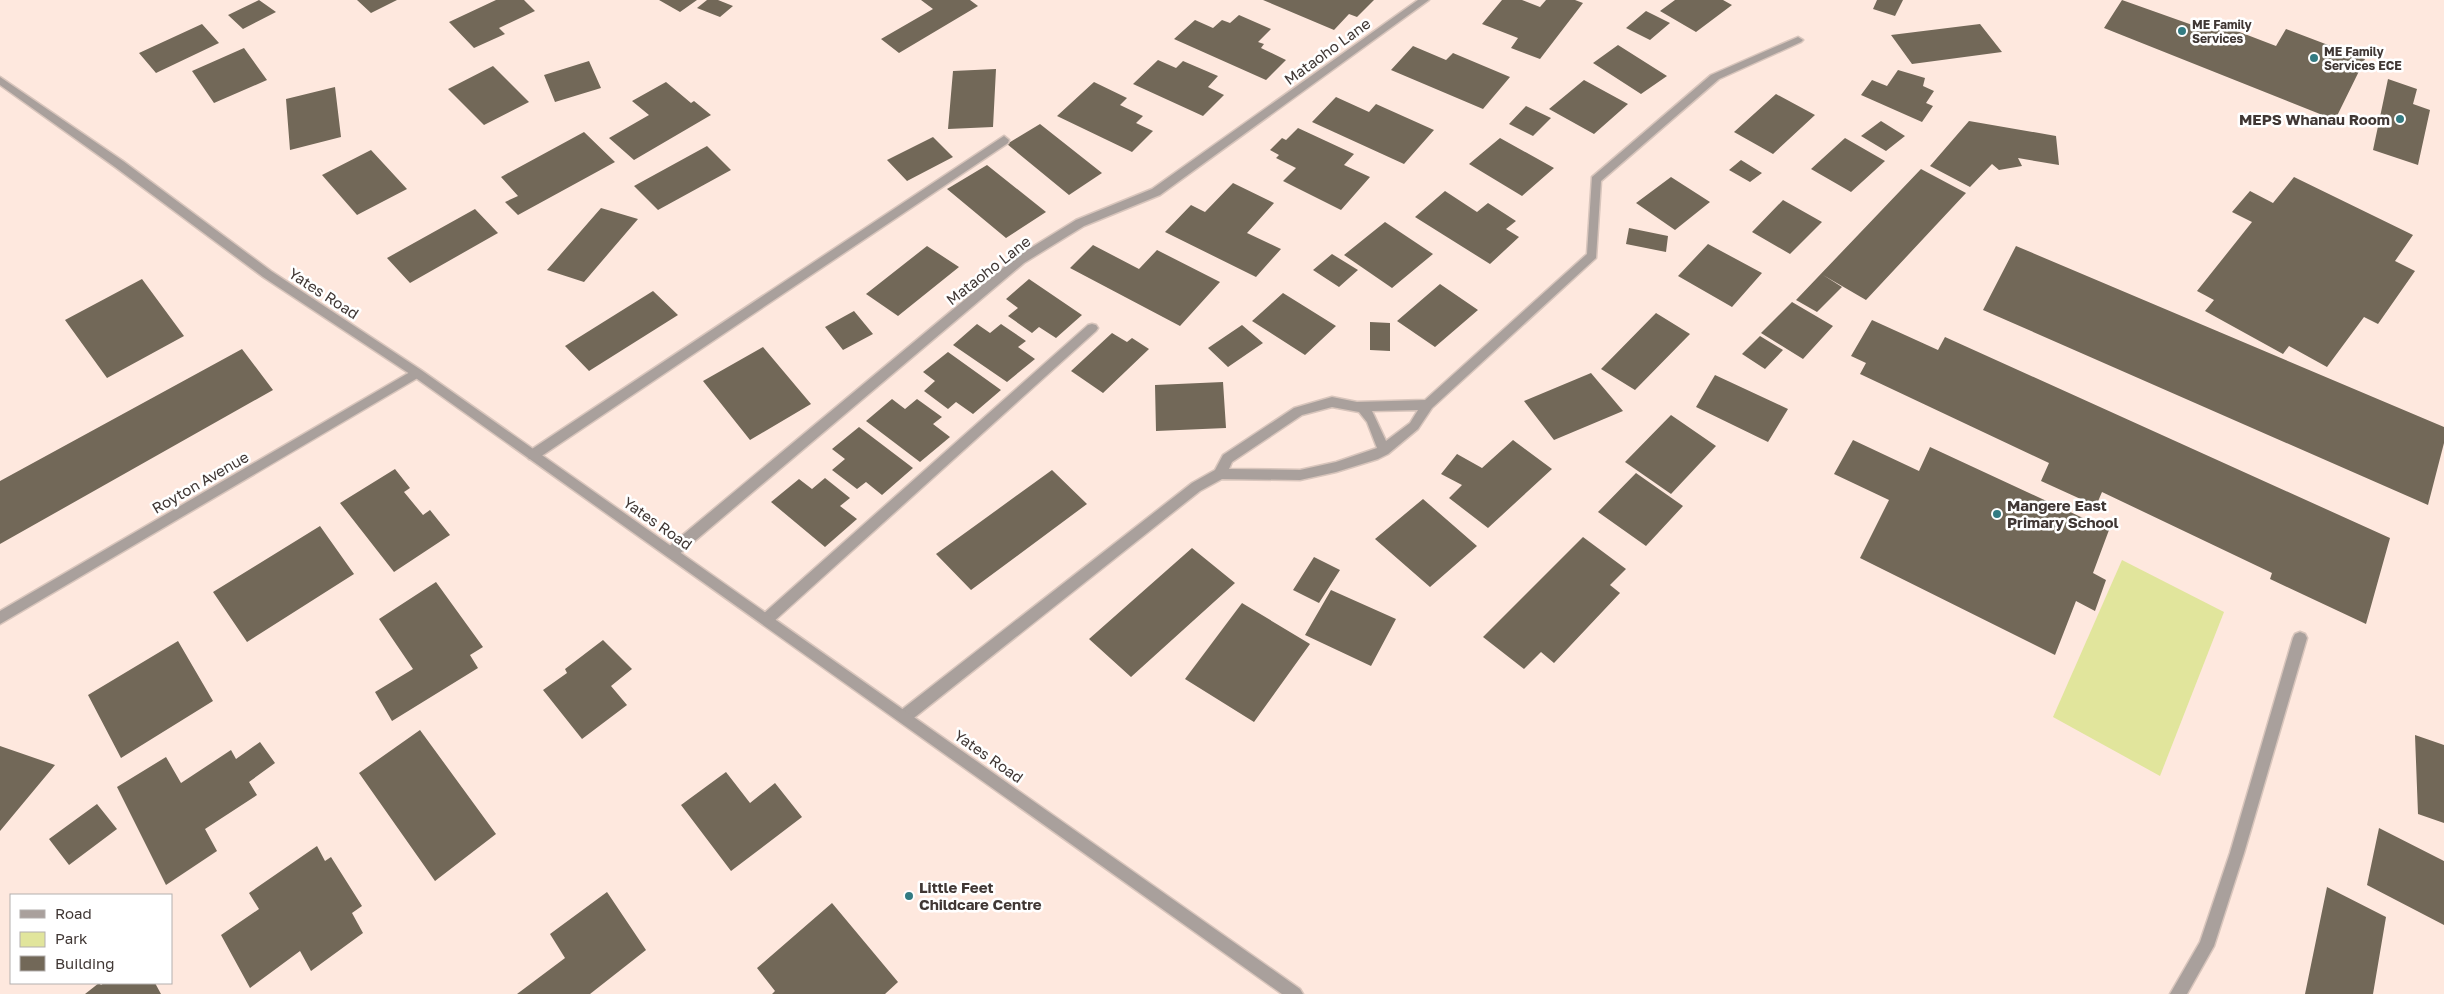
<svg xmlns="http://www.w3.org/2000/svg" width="2444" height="994" font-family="'Golos Text',sans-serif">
  <rect width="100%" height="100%" fill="#fee8de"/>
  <!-- green -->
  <path fill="#e1e59c" d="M2122 560 2224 612 2160 776 2053 717Z"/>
  <!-- building -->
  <path fill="#726858" d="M259 0 276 12 243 29 228 15Z
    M357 0H397L371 13Z
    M496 0H524L535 11 499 28 505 34 474 48 449 22Z
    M659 0H697L680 12Z
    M707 0H718L733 6 720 17 697 8Z
    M921 0H970L978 6 899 53 881 39 933 9Z
    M1263 0H1374L1357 17 1349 14 1334 30Z
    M1502 0H1522L1540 7 1546 0H1575L1583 3 1540 59 1511 48 1518 38 1482 24Z
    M1675 0H1723L1732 5 1696 32 1660 11Z
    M1877 0H1903L1895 16 1873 9Z
    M2122 0 2198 27 2203 18 2276 46 2286 29 2365 59 2335 120 2104 28Z
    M1646 11 1670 23 1650 40 1626 28Z
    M1239 15 1271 29 1258 42 1264 44 1261 48 1286 60 1266 80 1174 39 1195 20 1213 28 1222 20 1230 23Z
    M202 24 219 43 156 73 139 53Z
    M1980 24 2002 52 1912 64 1891 35Z
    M1618 45 1667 76 1641 94 1593 63Z
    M1413 46 1446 60 1453 53 1510 77 1483 109 1391 70Z
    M244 48 267 80 214 103 192 71Z
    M1158 60 1176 68 1183 61 1218 76 1208 87 1224 95 1203 116 1133 84Z
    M589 61 601 88 555 102 544 75Z
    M493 66 529 102 484 125 448 89Z
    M996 69 993 127 948 129 953 71Z
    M1898 70 1925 78 1923 86 1934 91 1926 103 1933 106 1922 122 1861 95 1872 80 1887 86Z
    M2388 79 2417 89 2413 104 2430 110 2418 165 2373 150Z
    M1584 80 1628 104 1594 134 1549 109Z
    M666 82 691 103 694 101 711 115 634 160 609 138 649 115 632 101Z
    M1094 82 1127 98 1120 105 1143 116 1136 123 1153 131 1132 152 1057 116Z
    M335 87 341 137 290 150 286 99Z
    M1776 94 1815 115 1773 154 1734 132Z
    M1336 97 1369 112 1376 104 1434 130 1404 164 1312 122Z
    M1526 106 1551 118 1533 136 1509 124Z
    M1881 121 1905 136 1886 151 1861 136Z
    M1969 121 2056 136 2059 165 2018 158 2022 166 1999 170 1992 164 1970 187 1930 166Z
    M1040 124 1102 173 1069 195 1007 144Z
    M1298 128 1354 154 1344 165 1370 177 1341 210 1283 181 1296 168 1276 158 1279 155 1270 150 1282 138 1286 140Z
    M584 132 615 162 518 215 505 202 518 196 501 177Z
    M933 137 953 157 907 181 887 160Z
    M1500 138 1554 168 1522 196 1469 164Z
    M1845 138 1885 161 1851 192 1811 169Z
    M707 146 731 170 658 210 634 186Z
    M371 150 407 189 357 215 322 175Z
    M1741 160 1762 173 1750 182 1729 170Z
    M987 165 1046 212 1006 238 947 189Z
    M1921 169 1966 193 1866 300 1823 275 1842 287 1817 312 1796 300Z
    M1671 177 1710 202 1675 230 1636 203Z
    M2294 177 2413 235 2395 261 2415 271 2378 324 2364 317 2327 367 2289 346 2283 354 2205 311 2214 300 2197 291 2252 222 2232 212 2250 191 2273 203Z
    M1233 183 1274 203 1247 233 1281 249 1256 277 1165 232 1191 205 1205 212Z
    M1445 191 1477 212 1488 203 1516 221 1506 229 1519 237 1490 264 1415 217Z
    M1783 200 1822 222 1790 254 1752 232Z
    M601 208 638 219 584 282 547 270Z
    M475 209 498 233 410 283 387 258Z
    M1385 222 1433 254 1392 288 1344 255Z
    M1629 228 1668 236 1666 252 1626 244Z
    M1708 244 1762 273 1732 307 1678 276Z
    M1093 245 1139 269 1157 250 1220 282 1180 326 1070 268Z
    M927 246 959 267 898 316 866 294Z
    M2016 246 2444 427V443L2428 505 1983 310Z
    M1332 254 1358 270 1339 287 1313 270Z
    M142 279 184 336 107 378 65 320Z
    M1029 279 1082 315 1056 338 1039 327 1032 333 1008 316 1018 308 1006 299Z
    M1440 284 1478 310 1435 347 1397 321Z
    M653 291 678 315 589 371 565 346Z
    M1283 293 1336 326 1305 355 1252 321Z
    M1792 302 1833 326 1803 359 1761 333Z
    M854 311 873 334 843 350 825 327Z
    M1656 313 1690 334 1635 390 1601 369Z
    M1872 320 1938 350 1945 337 2390 538 2366 624 2270 579 2272 573 2102 492 2096 506 2041 481 2049 463 1860 374 1866 363 1851 356Z
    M1370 322 1390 323V351L1370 350Z
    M977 324 990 333 1001 324 1026 341 1018 347 1035 359 1007 382 953 345Z
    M1242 325 1263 343 1228 367 1208 348Z
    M1112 333 1127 342 1132 338 1149 349 1103 393 1071 371Z
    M1760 336 1783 350 1765 369 1742 354Z
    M763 347 811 404 750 440 703 381Z
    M242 349 273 390 0 544V481Z
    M948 352 1001 390 973 414 956 402 948 409 924 391 935 381 923 372Z
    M1591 373 1623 411 1554 440 1524 401Z
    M1715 375 1788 409 1768 442 1696 407Z
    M1223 382 1226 428 1156 431 1155 385Z
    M892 399 905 409 917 399 942 417 933 424 950 437 920 462 866 421Z
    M1671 415 1716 446 1671 494 1625 462Z
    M859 427 913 468 882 495 866 482 857 489 832 470 845 459 832 449Z
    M1513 440 1552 469 1488 528 1449 498 1462 485 1441 474 1457 454 1482 468Z
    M1853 440 1919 471 1930 447 2109 530 2093 573 2106 580 2095 611 2076 601 2055 655 1860 558 1889 500 1834 474Z
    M395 469 410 488 404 492 423 515 430 510 450 535 394 572 340 503Z
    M1052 470 1087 504 971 590 936 554Z
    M1636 473 1683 506 1646 546 1598 512Z
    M825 478 850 498 840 506 857 519 825 547 771 502 799 479 812 489Z
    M1423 499 1477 546 1430 587 1375 539Z
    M320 526 354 574 247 642 213 592Z
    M1583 537 1626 569 1610 585 1620 593 1554 663 1541 652 1524 669 1483 637Z
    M1192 548 1235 583 1131 677 1089 639Z
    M1314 557 1340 570 1319 603 1293 590Z
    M436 582 483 647 470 655 478 668 392 721 375 692 413 669 379 619Z
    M1331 590 1396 619 1371 666 1305 635Z
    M1242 603 1310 644 1254 722 1185 679Z
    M603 640 632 669 611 686 627 705 582 739 543 690 567 673 565 669Z
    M178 641 213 701 121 758 88 695Z
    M420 730 496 834 435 881 359 773Z
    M2415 735 2444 745V823L2418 814Z
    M260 742 275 763 249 782 257 795 205 829 217 851 166 885 117 787 166 757 181 783 231 750 236 759Z
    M0 746 55 765 0 831Z
    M726 772 750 803 775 783 802 817 731 871 681 805Z
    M97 804 117 829 69 865 49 839Z
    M2379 828 2444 861V925L2367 885Z
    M317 846 325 861 331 857 362 906 352 913 363 933 311 971 300 951 250 988 221 935 259 909 249 893Z
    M2327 887 2386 917 2373 994H2305Z
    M607 892 646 950 590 994H517L565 958 550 934Z
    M832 903 898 982 885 994H772L775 991 757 968Z
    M99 983 101 985 104 983H155L161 994H85Z"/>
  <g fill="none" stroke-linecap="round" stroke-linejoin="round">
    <!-- service casing -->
    <g stroke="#d8c5bc" stroke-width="3">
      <path id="service" d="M1004 136 1009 140 1008 143 537 459H529L527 455 529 451Z
        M1092 324 1096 325 1098 328 1096 331 772 623 767 625 762 623 760 619 762 615 1088 325Z
        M2300 632 2305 634 2307 638 2244 853 2214 946 2187 994H2170L2200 942 2230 853 2293 638 2295 634Z"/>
    </g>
    <!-- minor casing -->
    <g stroke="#d8c5bc" stroke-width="3">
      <path id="minor" d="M1418 0H1429L1160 195 1084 226 1024 263 677 556 672 558 667 556 666 552 667 548 1016 257 1076 220 1152 189Z
        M1798 37 1803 40 1801 42 1719 79 1601 181 1596 258 1432 408 1418 429 1388 454 1378 459 1336 472 1300 480 1222 479 1200 491 910 721 905 722 900 721 898 716 900 711 1192 483 1215 470 1223 455 1294 408 1332 397 1357 402 1425 400 1587 254 1592 177 1711 75ZM1332 407 1359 412 1367 422 1377 448 1336 462 1300 470 1229 469 1232 462 1302 415ZM1418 410 1410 423 1386 441 1372 411Z
        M417 368 423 373 421 376 0 624V611Z"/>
    </g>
    <!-- tertiary casing -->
    <g stroke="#d8c5bc" stroke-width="3">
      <path id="tertiary" d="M0 77 123 161 271 271 421 370 1300 989 1303 994H1282L413 376 263 277 115 167 0 85Z"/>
    </g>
    <!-- service -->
    <use href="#service" fill="#a9a09c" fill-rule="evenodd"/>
    <!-- minor -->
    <use href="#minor" fill="#a9a09c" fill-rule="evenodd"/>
    <!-- tertiary -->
    <use href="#tertiary" fill="#a9a09c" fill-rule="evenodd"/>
  </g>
  <!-- markers -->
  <g fill="#337b82" stroke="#fff" stroke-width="2">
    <circle cx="2182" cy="31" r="5"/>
    <circle cx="2314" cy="58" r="5"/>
    <circle cx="2400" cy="119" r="5"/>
    <circle cx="1997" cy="514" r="5"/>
    <circle cx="909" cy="896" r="5"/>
  </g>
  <g text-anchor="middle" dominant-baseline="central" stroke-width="5" stroke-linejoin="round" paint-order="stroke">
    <!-- far-poi labels -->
    <g font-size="12" font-weight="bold" fill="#403734" stroke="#fff" text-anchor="start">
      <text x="2192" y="24">ME Family<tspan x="2192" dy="14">Services</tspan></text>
      <text x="2324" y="51">ME Family<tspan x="2324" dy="14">Services ECE</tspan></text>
    </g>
    <!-- street labels -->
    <g font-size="15" fill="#403734" stroke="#fff">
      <text transform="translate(1327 51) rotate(-36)">Mataoho Lane</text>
      <text transform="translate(988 270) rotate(-38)">Mataoho Lane</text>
      <text transform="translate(324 293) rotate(33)">Yates Road</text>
      <text transform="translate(200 482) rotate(-30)">Royton Avenue</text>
      <text transform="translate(658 523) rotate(35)">Yates Road</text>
      <text transform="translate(989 756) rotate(35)">Yates Road</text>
    </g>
    <!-- poi labels -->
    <g font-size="15" font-weight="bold" fill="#403734" stroke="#fff" text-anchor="start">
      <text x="2390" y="119" text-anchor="end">MEPS Whanau Room</text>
      <text x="2007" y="505">Mangere East<tspan x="2007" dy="17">Primary School</tspan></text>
      <text x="919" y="887">Little Feet<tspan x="919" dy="17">Childcare Centre</tspan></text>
    </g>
  </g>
  <!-- legend -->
  <rect x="10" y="894" width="162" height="90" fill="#ffffff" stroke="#b3afae"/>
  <rect x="20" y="910" width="25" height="8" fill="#a9a09c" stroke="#b3afae"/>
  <text x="55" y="919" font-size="15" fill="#403734">Road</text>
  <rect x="20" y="932" width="25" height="15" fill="#e1e59c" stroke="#b3afae"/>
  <text x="55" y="944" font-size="15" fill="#403734">Park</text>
  <rect x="20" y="956" width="25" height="15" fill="#726858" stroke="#b3afae"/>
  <text x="55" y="969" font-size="15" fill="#403734">Building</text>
</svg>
